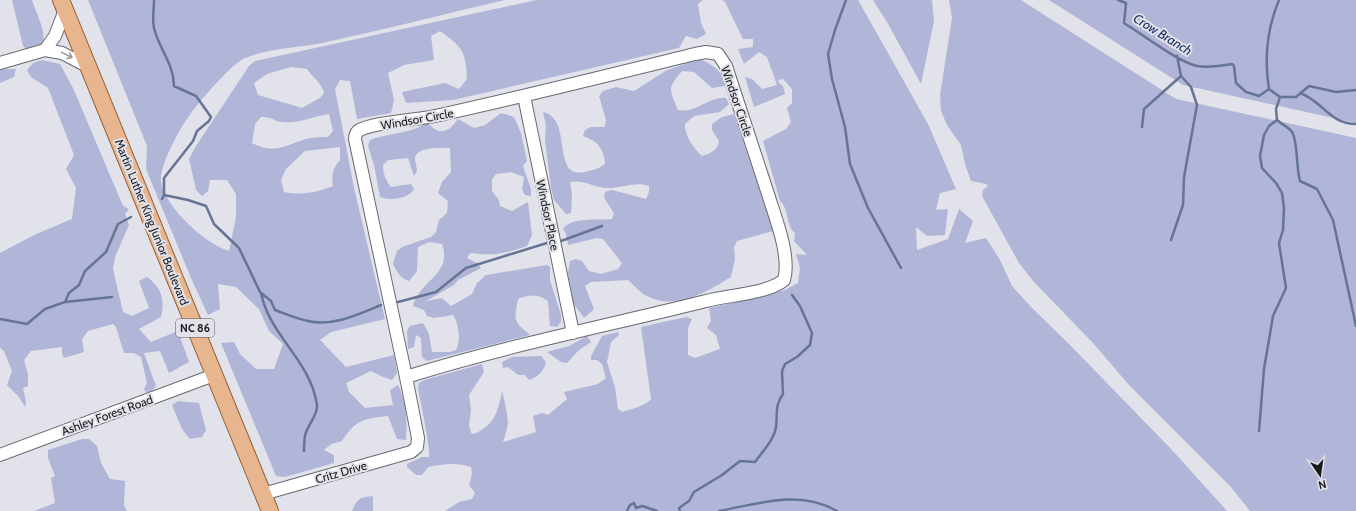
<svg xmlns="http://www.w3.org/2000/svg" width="1356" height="511" font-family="Cabin,sans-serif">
  <rect width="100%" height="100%" fill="#e1e2ea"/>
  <!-- green -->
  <path fill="#b1b5d7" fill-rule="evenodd" d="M12 0H32C36 13 46 30 43 44L28 50 23 46Z
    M88 0H505C444 14 383 30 322 43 297 48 269 48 245 58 233 62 197 104 189 116 179 130 159 166 161 182 166 208 204 243 229 251L236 217V194L227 180H210L208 191 202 196 196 190 189 159 196 146 249 66 255 61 537 0H703L698 4 701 23 706 34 697 39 686 36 679 48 453 100 406 103 402 92 445 83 459 89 467 79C466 51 462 47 440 31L431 36 434 60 404 65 388 73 394 100 391 113 357 119 350 81 340 80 335 89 354 188 385 319 331 332 320 340 346 367 394 355 397 373 392 380 383 377 371 371 346 383 349 392 365 408 393 405 390 390 398 385C407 404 407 420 406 440L397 439 388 416C364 419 356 419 342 441L331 444 324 450 334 455V463L285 477 276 476 221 343 234 342 240 354 256 369H274L283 344 269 331 259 309 236 287 218 284 220 309 208 315 191 278 146 169 147 146ZM291 67 307 69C313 78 322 83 324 93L320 98 302 108 258 95 254 83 267 74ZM329 114 333 131 328 137C320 137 311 137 303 140 281 147 275 154 252 143L255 124 261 117C274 117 273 121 282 122 298 124 314 116 329 114ZM340 147V160C333 168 331 175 333 186 319 192 300 196 284 192L281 180 286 169 305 151Z
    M722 0H858L928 124 956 189 940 193 936 210 948 209 945 235 927 236 916 227 917 250 948 239 959 209 973 221 965 243 986 238 1000 260 1012 286 1031 307 1070 345 1172 450 1227 511H445L459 502 472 499 475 493 469 485 472 474 471 467C457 462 443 464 428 467L422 475H416L407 467V464L422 457H429C431 450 420 400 418 388L419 383 424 380 482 364 484 372 469 395 471 410 469 425 471 433 474 434C495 425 497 413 502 392 504 395 508 419 508 423 507 429 505 436 503 442L536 432 533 416 542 413 548 415 567 399 564 392 598 384 606 378 602 364 597 360H591V356L602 336 618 332 619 335 611 342 607 362 615 387 618 409 622 412C630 410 647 405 651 399L641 327 686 317 692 319 688 328V355L695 358 720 349 716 335 707 328 711 321 709 308 785 290 798 283 800 268 796 254 807 255 794 241 795 233C785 225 790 210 780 201L763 141 786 129 791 122 787 108 792 103V89L783 79 778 80 779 83 783 86 785 94 754 107 745 77 752 79 762 89 777 85 767 57 759 52 744 64 738 49 753 47V39H743L725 2Z
    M873 0H932L934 21 921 84 887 22Z
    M949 0H1021L1176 99 1356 138V511H1250L1230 486 1129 385 1093 343 1034 282 1019 263 982 196 983 190 988 186 986 184 971 181 965 164 961 145 947 125 941 111 940 95 952 18Z
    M1049 0H1356V123L1183 85Z
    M700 59C712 64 724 72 725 86L712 88 694 72 682 71C667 89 669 88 678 110 696 114 709 96 726 98L729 104 720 112 694 116 685 124C684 135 694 149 702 156 711 154 718 149 719 141L712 130V124L722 117 734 114 773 231 737 241 734 247 735 259 731 277C707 292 675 311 647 296 640 293 634 285 628 280L591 282 585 286 594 309 584 318 573 303 568 273 570 261 576 259 582 261 589 271 601 274 618 269 622 263 603 239 597 238 568 245 566 234 563 229C572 216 598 221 612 219L614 213 604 198 605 192 612 190 646 199 649 192V186C637 181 621 188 608 188 595 188 583 179 570 182L572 195 571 213 566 214 554 200 551 188 545 140 546 125 543 112C574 119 550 179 585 172 593 170 599 169 605 164 604 148 597 141 583 136L585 130 591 127H605L606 120 599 96 603 91 616 87 634 91 667 70Z
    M42 60 60 64 73 88 123 206 129 209 125 214 129 225 115 257 113 269 123 312 132 316 149 308 139 281 147 277C162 288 165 300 161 317L139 329 151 342 178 331 189 362 169 373 160 351 144 353 156 386 148 395 144 389 147 383 141 357 134 353H124L116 327 113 324 88 331 82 339 84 352 64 358 62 354V347L31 351 24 360 28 374V386L23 388 26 402 25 407 19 397 7 385 12 371 4 351 0 348V253L34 235 72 219 76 188 66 169 74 155 48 88 31 77 27 70 33 63Z
    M5 69H16L14 77 0 83V70Z
    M501 113 514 117 521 133 527 161 523 166 531 189V196L525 195 522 189 524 177 511 172 496 174 492 179V191L499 200 500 206 512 211 528 202 532 235 527 246C503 254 494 256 470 253L467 258 477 263 481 268 458 280 454 285 426 301 442 298 451 306 472 294 477 283 486 275 547 265 550 267V280L561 315V322L557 327 550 326 548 301C537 293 529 295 518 299 514 320 513 321 530 335L427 361 422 357 421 338 416 335 414 347 408 349 407 331 410 326 423 323 429 334 432 352H450L456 350C461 341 459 323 453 315L434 318 427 316 424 310 413 306C419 280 453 275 442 244L429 242 418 247 417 271 409 281C400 278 397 272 393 264L397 251 402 247 431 237 436 232 439 220 447 213 448 201 438 193 442 182 451 172 450 148C441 148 417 146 415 158 415 162 417 168 417 171L414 176 408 158 388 160 383 165C383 174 386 181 391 187L411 184 414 189C408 199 391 201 380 197L374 165 368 146 370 140C385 134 402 134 417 128 422 126 423 124 429 124 440 137 450 131 458 119L474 128 485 125Z
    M587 336 591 342 579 350 567 363 561 362 547 352 569 346Z
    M541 356 546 362C544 371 538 377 529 380L525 375H518L508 367 503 368 502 362 512 357Z
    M178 401 199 403 206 430 202 437 190 439 182 429 172 405Z
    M82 439H89L97 446 101 463 110 479 125 481 124 506 127 511H34L55 503 51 478 55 476 48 458V450Z
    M373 496V511H352C357 499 360 497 373 496Z"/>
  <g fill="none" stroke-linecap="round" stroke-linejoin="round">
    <!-- stream -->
    <path stroke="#667594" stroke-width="2.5" d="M154 0C154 9 152 20 154 28 159 49 174 64 174 86L196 96 211 117 209 121 197 131 193 141 164 178V195L162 199
      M846 0 835 30 828 54 832 79 845 127 850 164 868 208 901 268
      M1118 0 1126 3 1124 23C1142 34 1178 62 1197 66 1209 68 1220 66 1232 64L1234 66 1236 83 1246 92 1259 96 1269 89 1280 97H1296L1309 86 1336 92 1356 90
      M1269 89C1264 59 1267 29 1279 0
      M1300 93C1323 101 1329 124 1356 124
      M1277 120C1281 124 1289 127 1292 132 1298 141 1296 168 1300 181L1317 189 1333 220 1356 326
      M1142 127 1144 109 1181 76 1177 56
      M164 195 188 200 206 206 214 224 239 248 260 292 271 301 275 310C286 314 297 319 308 321 333 327 359 314 381 305
      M1171 240 1183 205 1184 177 1197 105 1191 87 1181 76
      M561 241 602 226
      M261 293C269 335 311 361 317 405 318 416 307 425 305 436 304 441 304 446 304 451
      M65 302 112 297
      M398 302 436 292 466 268 547 243
      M0 319 27 324 45 309 65 302 69 293 79 285 85 271 106 252 118 224 131 217
      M1259 431 1264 369 1273 316 1286 288 1279 243 1283 230 1284 208 1282 193 1276 183 1262 168 1260 156 1264 135 1269 126 1277 120 1276 109 1280 97
      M627 511 630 505 634 503 636 508 642 506 657 511
      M680 511 679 508 689 501 694 492 722 475 740 461 755 462C762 452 774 440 776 427 778 413 774 407 783 394L782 371 785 364 797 357 810 345 812 333 800 306 792 295
      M719 511C758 504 799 489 837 511"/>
    <!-- minor casing -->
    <g stroke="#686970" stroke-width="14">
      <path id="minor" d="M45 50 55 36 65 10
        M0 63 45 50 62 53 87 66
        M524 96 573 333
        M0 455 214 375
        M263 494 411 452 417 447 418 438 406 377 355 139C355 136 355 134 358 131 372 122 417 120 435 116 522 97 609 75 695 54L706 52 718 54 726 66C740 109 754 151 768 194 775 217 791 256 784 280 767 294 728 295 706 301 606 326 505 346 406 377"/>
    </g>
    <!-- major casing -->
    <g stroke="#956137" stroke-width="18">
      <path id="major" d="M61 0 270 511"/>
    </g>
    <!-- minor -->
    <use href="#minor" stroke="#fff" stroke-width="12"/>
    <!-- major -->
    <use href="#major" stroke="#e7b68f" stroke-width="16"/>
  </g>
  <!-- one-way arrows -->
  <defs><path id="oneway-shaft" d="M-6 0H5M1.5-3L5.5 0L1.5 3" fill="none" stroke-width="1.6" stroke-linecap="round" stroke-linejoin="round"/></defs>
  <use stroke="#98989a" href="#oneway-shaft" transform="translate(67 55) rotate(26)"/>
  <g text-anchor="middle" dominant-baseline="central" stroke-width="4" stroke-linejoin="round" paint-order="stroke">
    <!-- shield labels -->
    <rect fill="#e1e2ea" stroke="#56575b" stroke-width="1" x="176" y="319" width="38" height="18" rx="3"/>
    <g font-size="11" font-weight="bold" fill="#1b1b1e">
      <text x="195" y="328">NC 86</text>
    </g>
    <!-- street labels -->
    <g font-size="12" fill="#1b1b1e" stroke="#e1e2ea">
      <text transform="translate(737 101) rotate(71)">Windsor Circle</text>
      <text transform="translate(417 119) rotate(-10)">Windsor Circle</text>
      <text transform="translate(548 215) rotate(78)">Windsor Place</text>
      <text transform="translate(152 222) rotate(68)">Martin Luther King Junior Boulevard</text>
      <text transform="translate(107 415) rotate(-20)">Ashley Forest Road</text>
      <text transform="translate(341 472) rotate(-16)">Critz Drive</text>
    </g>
    <!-- water labels -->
    <g font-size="13" font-style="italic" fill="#132b5f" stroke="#e1e2ea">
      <text transform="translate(1163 34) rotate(32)">Crow Branch</text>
    </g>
  </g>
  <!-- north arrow -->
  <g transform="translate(1320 475) rotate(167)" stroke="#e1e2ea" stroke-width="3" paint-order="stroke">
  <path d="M0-3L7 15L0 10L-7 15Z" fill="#1b1b1e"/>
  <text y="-6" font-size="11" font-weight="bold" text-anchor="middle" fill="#1b1b1e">N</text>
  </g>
</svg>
